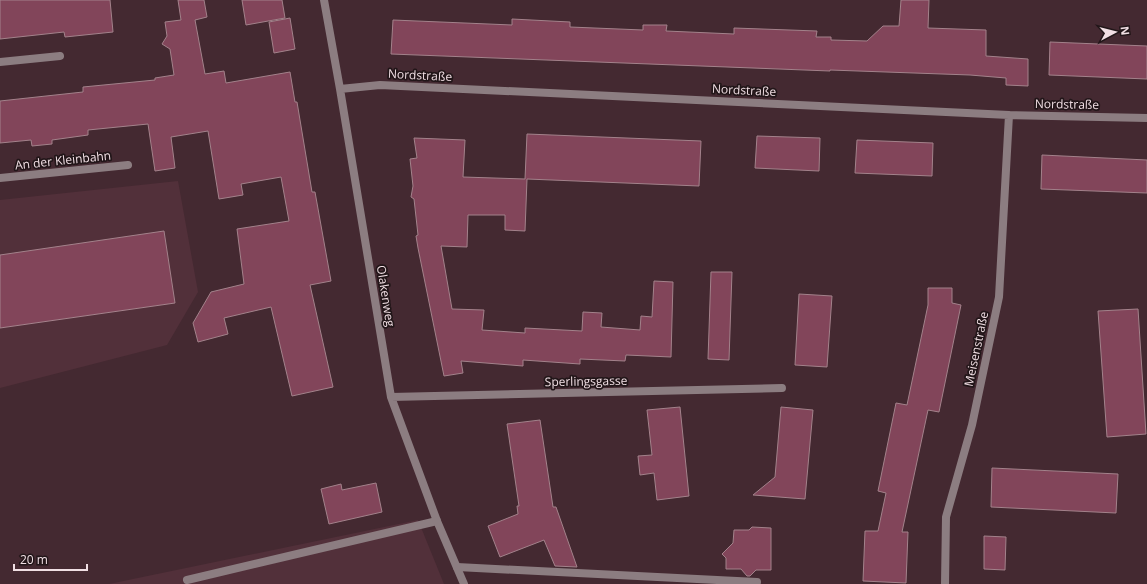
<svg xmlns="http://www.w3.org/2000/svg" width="1147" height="584" font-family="'Open Sans',sans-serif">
  <rect width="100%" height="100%" fill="#442931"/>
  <!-- built -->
  <path fill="#52303a" d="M178 181 198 292 167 345 0 388V200Z
    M418 520 444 584H109Z"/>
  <!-- building -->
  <path fill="#82455a" stroke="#a3828b" d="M0 0H110L113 32 65 37 64 32 0 39Z
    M178 0H204L207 17 195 20 205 74 224 71 226 83 290 72 295 102H297L312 192H315L331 281 310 285 333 387 292 396 271 307 224 318 228 334 198 342 193 323 211 292 244 284 237 229 289 221 281 177 241 184 243 195 219 199 208 131 171 137 175 168 155 171 148 124 88 130V135L52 140V144L32 146 31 140 0 143V101L83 92V87L155 80V78L174 75 170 49 162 44 167 36 165 22 181 20Z
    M242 0H282L285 18 246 25Z
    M901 0H929L928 28 986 30V56L1028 59V86L1006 85V78L970 75 830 70V71L391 54 393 20 512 25V19L570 22V27L643 30V25H667L666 31 734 34V28L817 31 816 37H831V40L867 41 883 26H899Z
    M290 18 295 49 274 53 269 22Z
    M1050 42 1147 46V79L1049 75Z
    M527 134 701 141 699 186 527 179 525 231 505 230V215H468L467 247 441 246 452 309 484 310 482 330 525 333V328L582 331 583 312 602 313 601 327 640 330 641 316 652 317 654 281 673 282 671 357 626 355 625 361 580 359V364L523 360V366L461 361 463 373 444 376 418 248 416 236 418 235 414 199 411 197 413 186 410 159 417 158 414 138 465 140 463 177 525 179Z
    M757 136 820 138 819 171 755 168Z
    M857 140 933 143 932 176 855 173Z
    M1042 155 1147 160V193L1041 189Z
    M164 231 175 303 0 328V255Z
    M711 272H732L729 360 708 359Z
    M928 288H952V303L961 305 939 412 928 410 902 532H908L906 583 863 581 865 531H878L886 493 878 491 896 403 907 405 928 305Z
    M799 294 832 296 827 367 795 365Z
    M1138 309 1146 434 1107 437 1098 311Z
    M680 407 689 496 657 500 654 473 640 475 638 456 652 455 647 410Z
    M781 407 813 410 805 499 753 495 775 477Z
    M540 420 553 507H556L577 567 555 566 544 540 500 557 488 526 518 514 517 506H519L507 424Z
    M992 468 1118 474 1116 513 991 507Z
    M376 483 382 512 329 524 321 489 341 484 342 490Z
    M752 527 771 528V570H756L750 576H747L741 569H726V558L722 554 733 543 734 530H749Z
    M984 536 1006 537 1005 570 984 569Z"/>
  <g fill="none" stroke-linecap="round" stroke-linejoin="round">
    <!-- lane -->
    <path stroke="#8c7d81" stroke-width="8" d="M0 62 60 56
      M0 178 128 165
      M457 567 757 582
      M187 580 437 521"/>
    <!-- street -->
    <path stroke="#8c7d81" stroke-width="8" d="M324 0 340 89 391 397 437 521 464 584
      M340 89 380 85 1009 115 1147 118
      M391 397 782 388
      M945 584 946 517 972 425 999 297 1009 115"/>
  </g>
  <g text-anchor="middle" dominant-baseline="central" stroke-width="3.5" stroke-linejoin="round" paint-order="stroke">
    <!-- street labels -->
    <g font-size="12" fill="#f1dfe4" stroke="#221619">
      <text transform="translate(420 75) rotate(3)">Nordstraße</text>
      <text transform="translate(744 90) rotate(3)">Nordstraße</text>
      <text transform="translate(1067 104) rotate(1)">Nordstraße</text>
      <text transform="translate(63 160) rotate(-6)">An der Kleinbahn</text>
      <text transform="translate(386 296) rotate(81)">Olakenweg</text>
      <text transform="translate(976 349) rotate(-78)">Meisenstraße</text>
      <text transform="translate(586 381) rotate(-1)">Sperlingsgasse</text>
    </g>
  </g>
  <!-- north arrow -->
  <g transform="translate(1115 32) rotate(83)" stroke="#221619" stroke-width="3" paint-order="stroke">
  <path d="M0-3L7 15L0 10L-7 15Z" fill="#f1dfe4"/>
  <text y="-6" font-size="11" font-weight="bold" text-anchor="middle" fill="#f1dfe4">N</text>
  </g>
  <!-- scale -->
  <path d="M14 564v6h73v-6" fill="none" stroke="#f1dfe4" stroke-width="2"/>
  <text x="20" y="564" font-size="12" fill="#f1dfe4" stroke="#221619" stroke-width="3" paint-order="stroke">20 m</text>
</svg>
